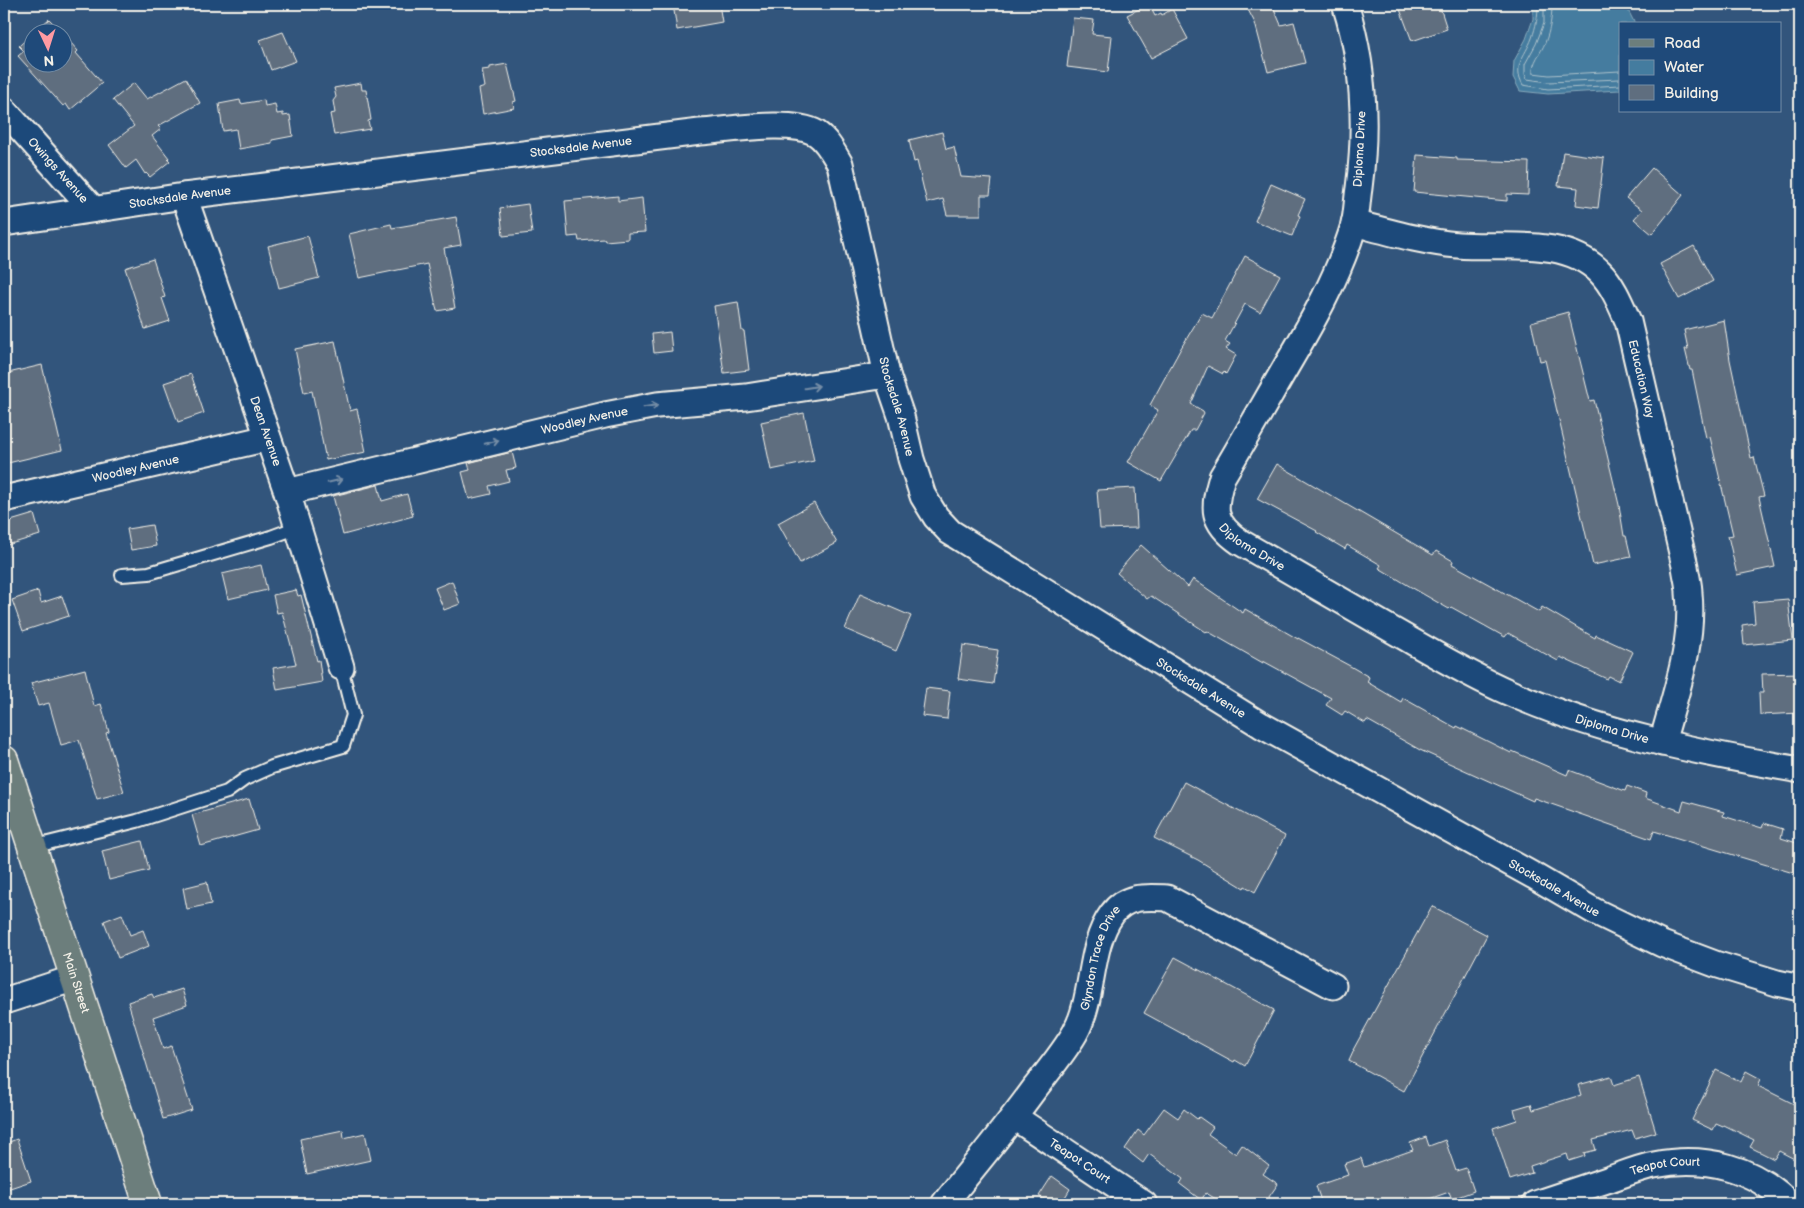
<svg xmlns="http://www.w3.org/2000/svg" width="1804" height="1208" font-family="'Balsamiq Sans',sans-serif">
  <rect width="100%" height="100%" fill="#32557c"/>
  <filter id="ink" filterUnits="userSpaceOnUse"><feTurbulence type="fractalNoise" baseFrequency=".02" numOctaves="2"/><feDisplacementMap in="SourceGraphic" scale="10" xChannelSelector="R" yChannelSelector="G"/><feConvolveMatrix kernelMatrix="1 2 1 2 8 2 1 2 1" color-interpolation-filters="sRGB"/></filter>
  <g filter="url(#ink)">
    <!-- water -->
    <path fill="#447c9f" stroke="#8aabbc" d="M1533 4H1625L1635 24H1620V90L1548 94 1520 91 1513 77 1514 61 1526 39 1533 19Z"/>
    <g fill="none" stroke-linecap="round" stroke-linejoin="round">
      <!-- shore -->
      <path stroke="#aec2cb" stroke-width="1" d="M1538 4C1538 17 1536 26 1532 38 1525 57 1512 65 1523 85L1548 89 1620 85
        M1544 4V23L1536 44 1525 64V74L1527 79 1548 82 1620 79
        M1552 4C1552 18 1550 30 1545 43 1541 53 1532 62 1533 73L1549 75 1620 71"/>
    </g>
    <!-- building -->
    <path fill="#5f6e7f" stroke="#f4f1e8" d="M673 4H719L722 22 677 30Z
      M1149 4 1155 16 1161 13 1162 15 1172 9 1188 39 1151 58 1127 15Z
      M1245 4H1272L1281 25 1294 22 1305 63 1268 72 1255 23Z
      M1398 4H1439L1447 29 1412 41Z
      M1073 18 1094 20 1092 34 1112 36 1108 72 1067 67Z
      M49 19 62 32H34Z
      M283 32 296 61 271 70 260 40Z
      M62 33 78 51 76 53 102 83 70 110 66 104 63 106 18 56 24 51 19 46 32 34V62H62Z
      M507 64 516 101 513 102 514 108 483 114 479 89 485 87 482 70 490 69V67Z
      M186 78 200 103 158 126 161 129 152 136 169 158 168 159 170 161 150 177 146 173 145 174 136 160 126 168 109 145 134 126 113 100 134 83 147 99Z
      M361 83 362 90H366L371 120 368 121 370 129 334 135 330 114 335 113 333 101 336 97 334 88Z
      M240 100 241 104 264 100 265 106 275 104 277 114 283 113V116L290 115 293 136 272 140V143L239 149 236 129 223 131 219 104Z
      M942 132 946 149 954 147 961 177 992 179 990 195H981V215H947L943 199 927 203 917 161 914 162 909 140Z
      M1563 152 1604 158 1598 208 1576 205 1578 188 1558 186Z
      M1417 155 1457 158V160L1529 162 1528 195 1507 194V201L1414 192Z
      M1652 168 1683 195 1652 234 1634 219 1642 210 1626 198Z
      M1271 184 1305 199 1298 215 1300 216 1292 236 1255 221Z
      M618 196V201L642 198 645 232 628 233V239L605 241 604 239 579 241 578 236 568 237 565 201Z
      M528 204 532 233 503 236 500 208Z
      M456 217 461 245 444 248 455 308 437 311 427 264 359 278 349 234 391 224 392 228Z
      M308 236 319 278 279 288 268 246Z
      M1694 246 1713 281 1679 299 1660 264Z
      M1245 256 1280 275 1260 312 1245 304 1225 341 1230 344 1226 349 1236 355 1226 374 1224 372 1223 374 1208 366 1191 404 1203 411 1204 413 1195 430H1191L1161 481 1128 462 1158 410 1150 405 1181 348 1202 313 1212 318Z
      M153 259 165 297 162 298 170 321 145 329 125 268Z
      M738 302 742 331H744L749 370 724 373 714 306Z
      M1568 312 1590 401 1594 400 1619 505 1624 536H1626L1631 557 1593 565 1545 360 1540 361 1531 322Z
      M1724 320 1730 360 1751 458 1754 457 1764 496 1759 497 1775 567 1737 575 1728 536 1733 535 1710 437 1706 438 1692 370H1690L1685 349H1688L1684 330Z
      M670 332 672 351 654 353 652 334Z
      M335 341 350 411 357 409 366 452 326 460 312 391 304 393 295 349Z
      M42 365 62 450 8 463 4 446V374Z
      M191 374 204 413 178 422 164 383Z
      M804 413 814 461 771 470 761 422Z
      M512 452 516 468 506 470 509 481 489 486 491 494 469 499 462 472 470 470 468 463Z
      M1277 464 1433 555 1436 551 1453 561 1452 564 1539 612 1542 607 1595 638 1596 635 1633 652 1619 681 1609 676 1607 679 1560 657 1558 661 1508 633 1505 637 1451 607 1449 609 1411 587 1379 568 1381 565 1347 545 1345 549 1316 532 1317 531 1257 499Z
      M378 485 382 501 407 494 413 516 343 535 333 496Z
      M1135 488 1137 528 1100 529 1097 490Z
      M814 503 837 543 800 563 778 523Z
      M34 514 40 535 4 546V523Z
      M152 525 156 546 131 550 127 529Z
      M1141 545 1188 587 1193 579 1243 613 1245 609 1298 639V638L1350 666 1369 677 1367 682 1401 702 1403 698 1456 728 1457 726 1511 753 1512 751 1567 775 1569 770 1625 791 1627 786 1646 793 1645 798 1681 811 1684 801 1724 812 1723 816 1762 828 1764 823 1783 829 1781 838 1800 844V875L1654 831 1651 839 1534 798 1533 801 1420 750 1367 720 1365 723 1345 711 1342 715 1326 705 1331 698 1263 661V663L1207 631 1206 632 1151 596 1147 599 1117 573Z
      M261 565 267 590 228 599 222 574Z
      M452 581 460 604 444 610 435 588Z
      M296 590 298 596 301 595 317 661 319 660 322 682 277 690 273 668 296 664 282 612 277 613 273 595Z
      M38 591 41 603 62 596 69 616 23 631 12 600Z
      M860 594 911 616 896 651 845 629Z
      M1788 599 1793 640 1744 645 1742 625 1755 623 1753 602Z
      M963 645 998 650 993 684 958 679Z
      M85 669 94 706 101 704 109 732 106 733 124 792 97 799 79 740 61 745 49 703 38 706 31 683Z
      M1800 673V713L1760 715 1759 693H1763L1762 674Z
      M926 688 950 691 947 719 922 716Z
      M1184 782 1285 836 1255 892 1245 886 1244 888 1198 860 1154 838Z
      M249 799 258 830 201 846 192 815Z
      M142 841 149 870 109 880 102 851Z
      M207 882 211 904 187 909 183 888Z
      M1432 906 1487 935 1404 1091 1349 1061 1354 1050H1353Z
      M122 914 130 935 143 930 149 946 118 958 104 921Z
      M1175 957 1274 1010 1245 1066 1235 1060 1234 1062 1144 1013Z
      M182 989 187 1005 153 1017 163 1049 171 1046 192 1110 163 1119 128 1002 152 994 154 998Z
      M1716 1070 1741 1082 1746 1071 1761 1079 1758 1086 1800 1107V1162L1779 1151 1774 1159 1750 1147 1754 1140 1724 1125 1723 1127 1716 1124 1713 1130 1692 1120Z
      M1611 1076 1614 1085 1639 1077 1656 1132 1635 1138 1632 1130 1593 1140 1596 1150 1584 1153 1585 1156 1569 1161 1567 1154 1530 1166 1532 1173 1510 1180 1493 1128 1517 1120 1514 1109 1531 1104 1533 1110 1581 1095 1578 1085Z
      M1164 1108 1178 1118 1184 1109 1197 1119 1199 1117 1213 1127 1208 1134 1236 1154 1242 1145 1269 1166 1263 1174 1278 1184 1264 1204H1224L1206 1193 1201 1200 1180 1184 1183 1179 1149 1154 1143 1163 1125 1149 1138 1130 1144 1135Z
      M343 1130 344 1138 365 1133 371 1160 307 1174 300 1139Z
      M1426 1137 1429 1146 1445 1140 1456 1171 1466 1168 1474 1191 1452 1199 1449 1192 1415 1204H1322L1316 1186 1348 1175 1344 1164 1361 1158 1364 1167 1413 1150 1410 1143Z
      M17 1139 31 1181 4 1190V1144Z
      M1052 1176 1070 1189 1061 1204H1051L1039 1196Z"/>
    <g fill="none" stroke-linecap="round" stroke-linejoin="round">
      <!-- lane casing -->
      <g stroke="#f4f1e8" stroke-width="16">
        <path id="lane" d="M122 575 149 573 271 537 298 527
          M32 847 137 821 227 792 245 779 272 767 343 746 353 715 341 667"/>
      </g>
      <!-- street casing -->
      <g stroke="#f4f1e8" stroke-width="29">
        <g id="street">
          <path id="s1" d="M1345 4C1364 63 1367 126 1359 188 1357 200 1357 213 1354 225 1339 275 1313 321 1287 365 1265 403 1244 440 1222 477 1213 508 1211 522 1240 542 1291 572 1343 601 1394 631 1431 652 1469 675 1508 692 1600 733 1701 753 1800 770"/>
          <path id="s2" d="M4 110 93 209"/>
          <path id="s3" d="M184 196 287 492 341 667"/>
          <path id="s4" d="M4 223 184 196 700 132C730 130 791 119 816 133 827 140 834 154 840 164L887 375 901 416 911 459 923 496 936 517 950 532 1261 725 1534 876 1594 911 1662 944 1715 964 1777 983 1800 988"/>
          <path id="s5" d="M1354 223C1389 232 1423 242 1458 245 1504 249 1564 236 1600 272 1613 285 1621 305 1628 321L1685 566C1686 575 1689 584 1689 593 1694 644 1675 694 1662 743"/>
          <path id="s6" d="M287 492 605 415 657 405 746 397 887 375"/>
          <path id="s7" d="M4 499 268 438"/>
          <path d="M4 1001 75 978"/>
          <path id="s8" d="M1014 1117 1144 1204"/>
          <path id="s9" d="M944 1204C974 1166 1006 1128 1035 1088 1049 1070 1064 1052 1075 1033 1095 997 1088 947 1112 914 1126 895 1146 897 1167 898L1333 986"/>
          <path id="s10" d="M1535 1204C1559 1196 1583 1188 1607 1180 1622 1175 1638 1168 1654 1165 1705 1155 1753 1167 1790 1204"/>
        </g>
      </g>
      <!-- primary casing -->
      <g stroke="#f4f1e8" stroke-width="31">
        <g id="primary">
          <path id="s11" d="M4 760 148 1204"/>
        </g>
      </g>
      <!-- lane -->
      <use href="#lane" stroke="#1f4a7a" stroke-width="12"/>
      <!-- street -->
      <use href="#street" stroke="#1f4a7a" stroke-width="25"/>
      <!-- primary -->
      <use href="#primary" stroke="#6c7e7c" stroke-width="28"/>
    </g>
    <!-- one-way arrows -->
    <defs><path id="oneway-shaft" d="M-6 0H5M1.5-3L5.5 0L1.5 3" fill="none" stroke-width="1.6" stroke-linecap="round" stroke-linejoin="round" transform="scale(1.25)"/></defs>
    <g stroke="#748da6">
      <use href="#oneway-shaft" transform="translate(812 387) rotate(-9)"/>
      <use href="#oneway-shaft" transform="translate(651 406) rotate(-10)"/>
      <use href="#oneway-shaft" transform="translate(492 442) rotate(-14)"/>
      <use href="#oneway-shaft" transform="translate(335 481) rotate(-13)"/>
    </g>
  </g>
  <g text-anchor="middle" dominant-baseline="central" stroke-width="4" stroke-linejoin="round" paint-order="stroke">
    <!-- street labels -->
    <g font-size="12" fill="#f4f1e8" stroke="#1f4a7a">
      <text stroke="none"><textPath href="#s4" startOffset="582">Stocksdale Avenue</textPath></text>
      <text transform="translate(1360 149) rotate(-87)">Diploma Drive</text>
      <text stroke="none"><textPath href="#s2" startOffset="81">Owings Avenue</textPath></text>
      <text stroke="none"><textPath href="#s4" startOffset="178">Stocksdale Avenue</textPath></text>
      <text stroke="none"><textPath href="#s5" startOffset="371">Education Way</textPath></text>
      <text stroke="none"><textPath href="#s4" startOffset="1108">Stocksdale Avenue</textPath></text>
      <text stroke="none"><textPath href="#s6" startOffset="306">Woodley Avenue</textPath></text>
      <text stroke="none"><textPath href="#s3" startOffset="249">Dean Avenue</textPath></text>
      <text stroke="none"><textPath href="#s7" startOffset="135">Woodley Avenue</textPath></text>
      <text stroke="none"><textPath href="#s1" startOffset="596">Diploma Drive</textPath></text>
      <text stroke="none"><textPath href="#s4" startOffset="1542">Stocksdale Avenue</textPath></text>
      <text stroke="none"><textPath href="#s1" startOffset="1001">Diploma Drive</textPath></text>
      <text stroke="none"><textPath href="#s4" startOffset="1948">Stocksdale Avenue</textPath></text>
      <text stroke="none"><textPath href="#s9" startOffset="295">Glyndon Trace Drive</textPath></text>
      <text stroke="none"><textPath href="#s11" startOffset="234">Main Street</textPath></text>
      <text stroke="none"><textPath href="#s8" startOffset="79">Teapot Court</textPath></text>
      <text stroke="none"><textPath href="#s10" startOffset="136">Teapot Court</textPath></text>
    </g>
  </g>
  <!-- margin -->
  <rect width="1804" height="1208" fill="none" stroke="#1f4a7a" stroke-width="20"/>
  <rect x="10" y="10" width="1784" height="1188" fill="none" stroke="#f4f1e8" stroke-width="2" filter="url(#ink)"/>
  <!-- legend -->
  <rect x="1619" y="22" width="162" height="90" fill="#1f4a7a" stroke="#748da6"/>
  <rect x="1629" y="39" width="25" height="8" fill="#6c7e7c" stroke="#748da6"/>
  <text x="1664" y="48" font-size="15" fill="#f4f1e8">Road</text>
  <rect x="1629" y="60" width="25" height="15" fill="#447c9f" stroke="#748da6"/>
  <text x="1664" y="72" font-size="15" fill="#f4f1e8">Water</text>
  <rect x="1629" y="85" width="25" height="15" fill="#5f6e7f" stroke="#748da6"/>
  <text x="1664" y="98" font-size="15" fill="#f4f1e8">Building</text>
  <!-- north arrow -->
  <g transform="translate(48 48) rotate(176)"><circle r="24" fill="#1f4a7a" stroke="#748da6"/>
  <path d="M0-4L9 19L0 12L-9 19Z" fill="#ff9aa2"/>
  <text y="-8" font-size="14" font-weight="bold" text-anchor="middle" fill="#f4f1e8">N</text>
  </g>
</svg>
